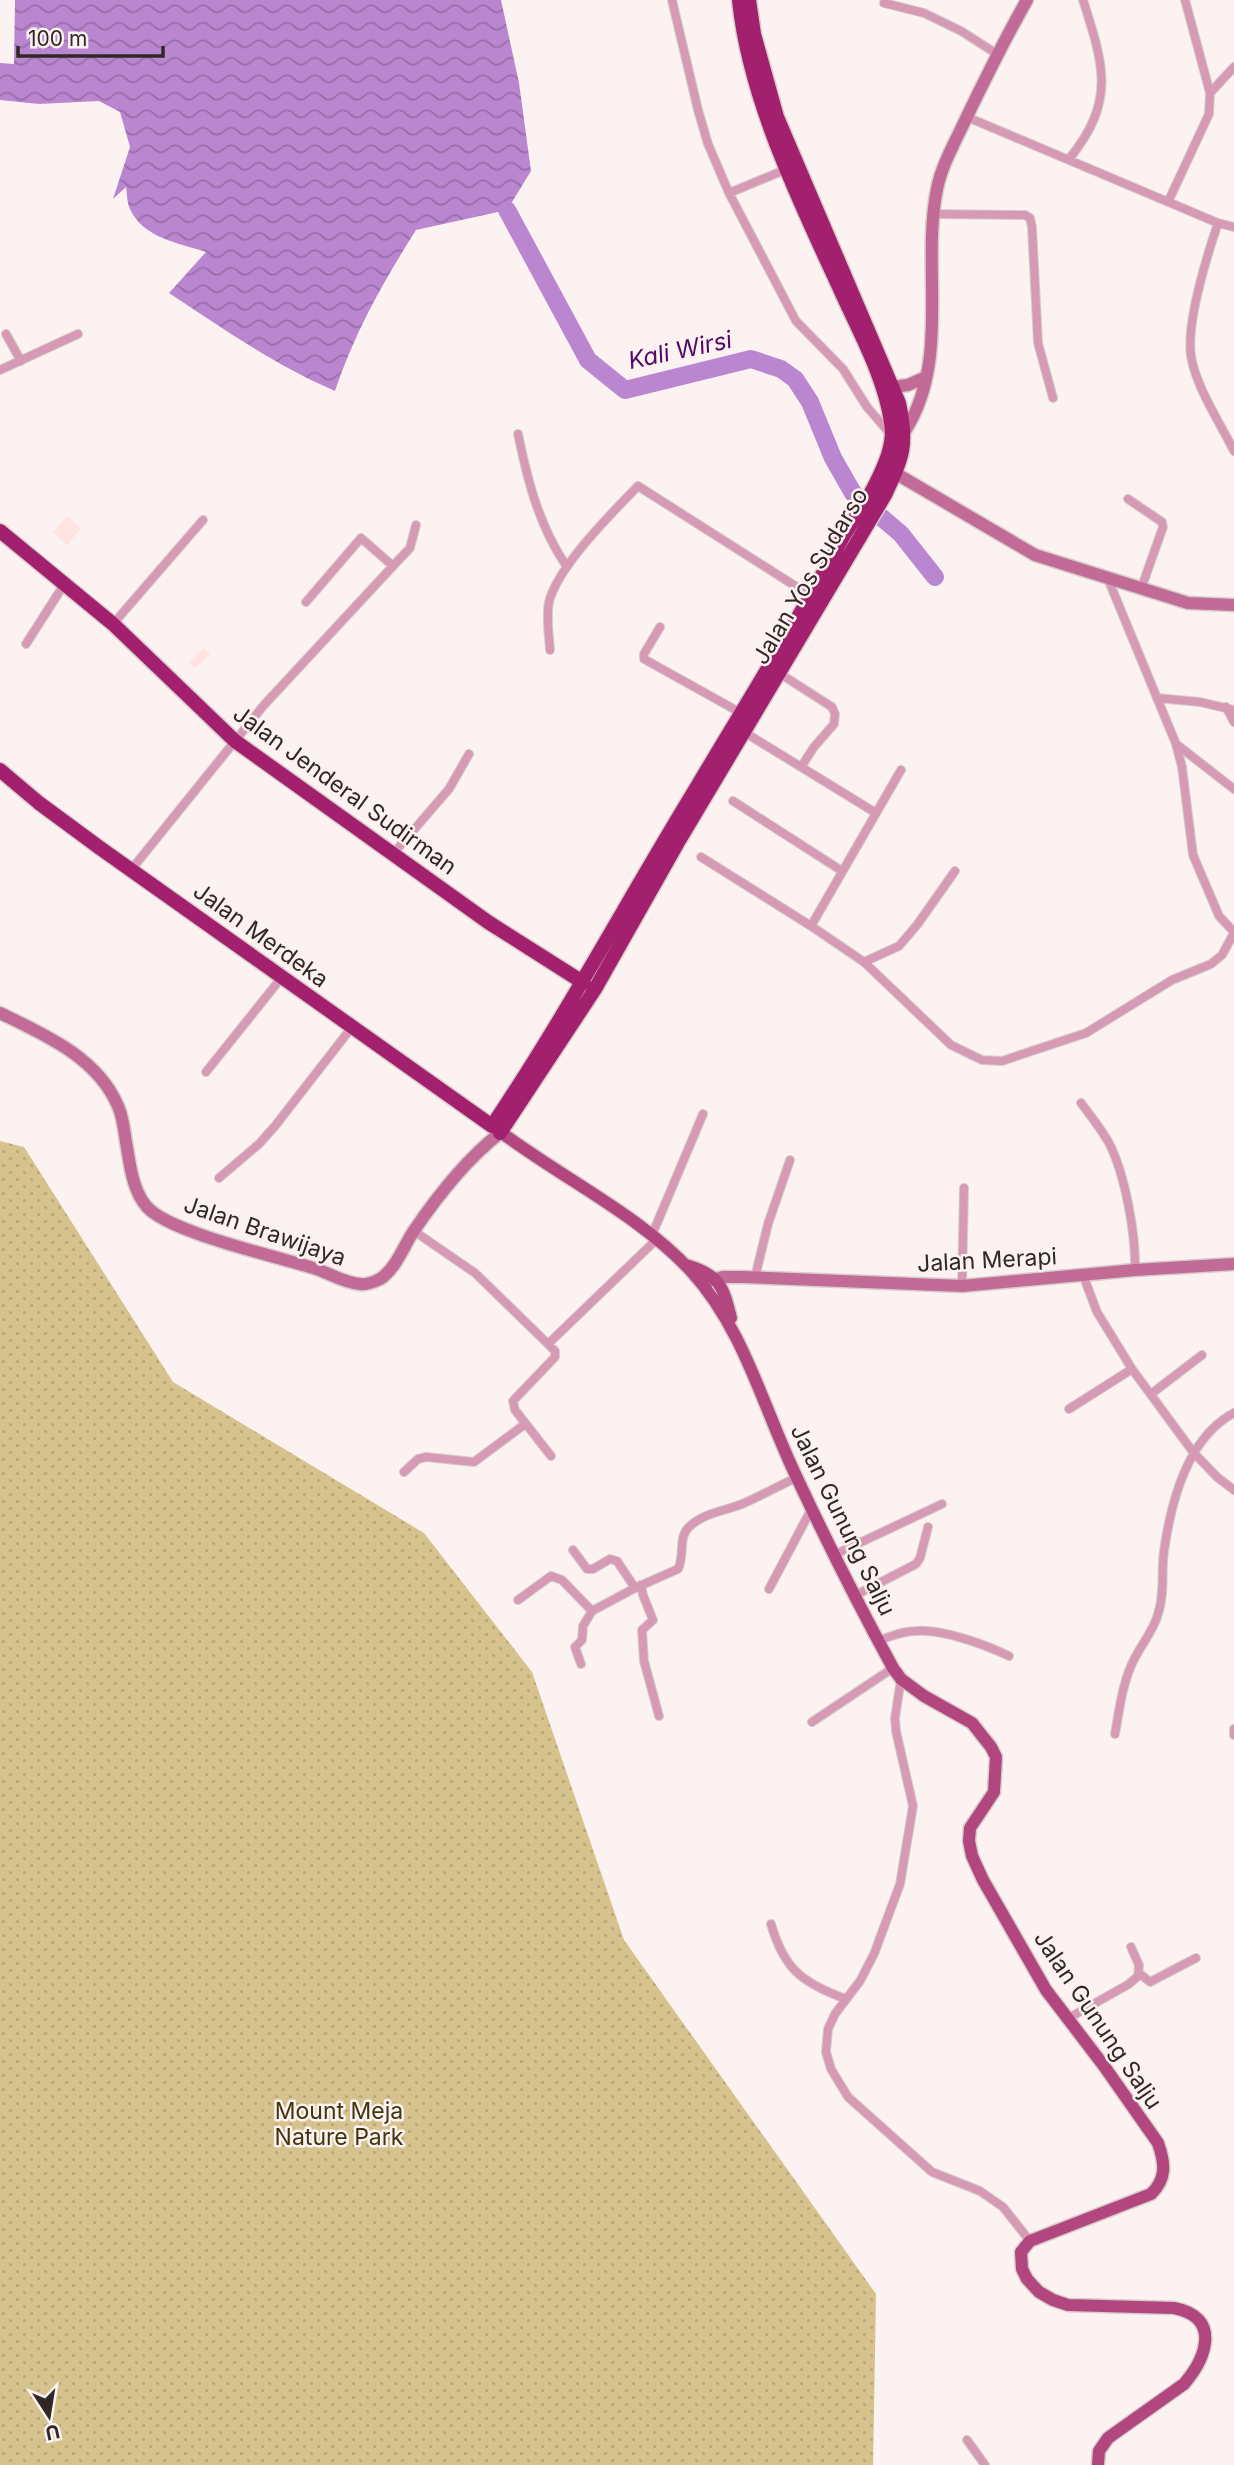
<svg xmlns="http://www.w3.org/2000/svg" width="1234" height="2465" font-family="Inter,sans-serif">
  <defs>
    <pattern id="park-dots" width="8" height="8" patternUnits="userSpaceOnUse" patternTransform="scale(1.75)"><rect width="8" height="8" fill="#d5c28d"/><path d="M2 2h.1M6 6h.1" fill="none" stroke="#b7a77a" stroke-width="1.8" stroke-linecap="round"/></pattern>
    <pattern id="water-waves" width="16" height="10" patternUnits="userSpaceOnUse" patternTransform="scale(1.75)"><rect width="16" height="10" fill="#bb86d0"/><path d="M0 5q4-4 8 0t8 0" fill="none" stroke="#986ea9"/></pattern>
  </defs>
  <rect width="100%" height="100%" fill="#fcf2f1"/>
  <!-- built -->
  <path fill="#ffe4e2" d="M67 516 81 528 67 545 53 533Z
    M203 648 210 654 195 668 189 662Z"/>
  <!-- park -->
  <path fill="url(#park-dots)" d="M0 1141 24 1147 173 1382 424 1533 532 1672 624 1940 876 2294 873 2465H0Z"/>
  <!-- water -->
  <path fill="url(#water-waves)" d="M15 0H501L519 83 531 171 507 210 416 230C382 284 356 330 335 391 276 366 222 328 169 293L206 252C179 243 143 238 130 209 127 203 127 193 126 187L113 199 130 147 120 112 99 101 39 104 0 100V63L14 64Z"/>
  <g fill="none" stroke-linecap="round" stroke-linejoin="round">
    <!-- river -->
    <path stroke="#bb86d0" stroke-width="18" d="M507 210 588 360 625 390 751 359 781 369 795 379 810 402 833 458 853 493 901 534 935 577"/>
    <!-- street casing -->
    <g stroke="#d7cdcc" stroke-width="10">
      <path id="street" d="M672 0 698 110 708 144 729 193 796 321 843 369 867 407 892 436
        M1185 0 1210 93 1234 67
        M884 3 924 13 961 31 997 54
        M967 117 1218 223C1207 256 1186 322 1191 356 1196 387 1220 423 1234 451
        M1069 159C1116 101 1104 66 1083 0
        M729 193 787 169
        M1168 202 1209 114 1210 93
        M933 214 1025 215 1030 218 1032 227 1038 343 1053 398
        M1218 223 1234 227
        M6 334 21 361
        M0 370 78 334
        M518 434C528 482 539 526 567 567
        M1128 499 1162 522 1163 527 1141 589
        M393 566 410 548 416 525
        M1108 579 1176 744 1182 767 1193 855 1219 916 1234 932
        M113 624 203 520
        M660 627 644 654V659L741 713
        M26 644 65 583
        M550 650C549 635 546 617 549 602 558 566 612 513 638 486L811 596
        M779 673 832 707 835 714 834 724 814 747 801 767
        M1157 698 1200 702 1234 710
        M1226 707 1234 722
        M744 732 876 813
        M1176 744 1234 789
        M733 801 842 871
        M392 855 449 789 469 754
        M701 857 811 926 864 962 951 1045 982 1060 1002 1061 1086 1033 1172 980 1211 964 1222 955 1234 933
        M131 870 264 705 393 566 361 538 306 602
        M811 926 901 770
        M864 962 899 946 917 925 955 871
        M206 1072 282 977
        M1081 1103C1091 1116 1101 1129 1109 1143 1125 1174 1136 1235 1135 1270
        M219 1178 259 1144 275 1126 352 1027
        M414 1231 475 1273 548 1344
        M652 1235 703 1114
        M1083 1275 1097 1312 1132 1369 1193 1452 1217 1477 1234 1490
        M755 1277 768 1224 790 1160
        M962 1286 964 1188
        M1151 1394 1202 1355
        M1069 1409 1132 1369
        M551 1456 515 1410 513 1401 555 1357V1351L548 1344 657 1239
        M404 1472 418 1459 426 1457 474 1462 525 1424
        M573 1550 587 1569H593L610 1559 617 1561 635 1588
        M836 1554 942 1504
        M641 1585 643 1595 653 1620 642 1630 644 1661 659 1716
        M769 1589 812 1508
        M856 1595 916 1564 920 1558 928 1527
        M518 1600 551 1576 562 1580 592 1611
        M878 1641C891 1636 904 1631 917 1631 943 1629 986 1645 1009 1656
        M581 1664 575 1647 582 1640 583 1626 592 1611 635 1588 678 1569C685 1556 678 1539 688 1528 702 1513 725 1511 742 1504 761 1496 778 1486 796 1478
        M901 1679 895 1718 896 1731 913 1806 900 1884 874 1954 860 1981 835 2014 828 2029 826 2052 831 2069 848 2097 932 2172 980 2191 1003 2207 1030 2241
        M812 1722 893 1668
        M1234 1729V1735
        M1115 1734C1119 1711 1122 1687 1131 1666 1138 1648 1153 1633 1158 1614 1165 1594 1161 1572 1164 1551 1171 1502 1188 1437 1234 1413
        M771 1924C784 1969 802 1983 846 1999
        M1139 1973 1150 1982 1196 1958
        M1067 2019 1129 1984 1138 1976 1139 1965 1131 1947
        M967 2440 985 2465"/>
    </g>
    <!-- secondary casing -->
    <g stroke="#d7cdcc" stroke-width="15">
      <path id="secondary" d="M892 387 908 385 926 377
        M905 431C951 359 921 267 937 189 941 168 952 148 961 129 982 85 1003 42 1027 0
        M895 473 1035 555 1188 603 1234 605
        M0 1013C45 1035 97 1057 118 1106 123 1117 124 1130 126 1142 130 1164 132 1190 147 1207 169 1232 274 1256 310 1267 326 1271 343 1283 360 1284 367 1285 374 1282 380 1279 395 1270 404 1246 413 1232 436 1198 468 1158 500 1133
        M708 1281 723 1277H743L962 1286 1135 1270 1234 1264"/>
    </g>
    <!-- primary casing -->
    <g stroke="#d7cdcc" stroke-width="15">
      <path id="primary" d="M494 1127C556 1175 639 1214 691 1271 745 1330 763 1408 797 1478 827 1542 859 1606 893 1668L901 1679 924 1696 972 1723 991 1747 996 1757 994 1792 970 1828 969 1841 972 1856 983 1880 1046 1990 1104 2066 1158 2143C1165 2163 1167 2179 1151 2194L1030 2241 1021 2252 1022 2269 1027 2279 1039 2292 1053 2300 1068 2305 1174 2308C1221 2317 1207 2357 1184 2384L1108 2438 1099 2451 1098 2465
        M686 1265C720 1275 723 1286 731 1318"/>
    </g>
    <!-- highway casing -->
    <g stroke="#d7cdcc" stroke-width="17">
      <path id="highway" d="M0 531 113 624 235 741 488 922 584 983
        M0 770 39 803 100 848 492 1126C564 1019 625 905 692 795 743 709 796 625 843 537 854 519 867 502 876 483 885 465 895 443 891 422 884 375 858 330 839 287 798 198 749 98 739 0
        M500 1133 595 989 677 844 885 495C903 456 908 445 899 403L777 117 754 34 749 0"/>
    </g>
    <!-- street -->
    <use href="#street" stroke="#d69ab5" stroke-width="8"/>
    <!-- secondary -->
    <use href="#secondary" stroke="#c26b97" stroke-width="12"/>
    <!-- primary -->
    <use href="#primary" stroke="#b24780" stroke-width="12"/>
    <!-- highway -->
    <use href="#highway" stroke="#a2206d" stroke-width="14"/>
  </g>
  <g text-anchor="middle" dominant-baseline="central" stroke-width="5" stroke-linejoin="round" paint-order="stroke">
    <!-- street labels -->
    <g font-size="23" fill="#302726" stroke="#fcf2f1">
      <text transform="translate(810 576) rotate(-59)">Jalan Yos Sudarso</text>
      <text transform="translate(345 790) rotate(36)">Jalan Jenderal Sudirman</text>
      <text transform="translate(261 935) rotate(36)">Jalan Merdeka</text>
      <text transform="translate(265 1231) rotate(19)">Jalan Brawijaya</text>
      <text transform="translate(987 1260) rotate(-3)">Jalan Merapi</text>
      <text transform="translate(843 1520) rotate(64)">Jalan Gunung Salju</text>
      <text transform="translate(1098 2020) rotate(56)">Jalan Gunung Salju</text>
    </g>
    <!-- park labels -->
    <g font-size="23" fill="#41350b" stroke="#fcf2f1">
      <text x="339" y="2111">Mount Meja<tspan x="339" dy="26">Nature Park</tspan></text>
    </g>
    <!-- water labels -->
    <g font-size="24" font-style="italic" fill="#500a66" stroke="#fcf2f1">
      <text transform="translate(680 350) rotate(-12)">Kali Wirsi</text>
    </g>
  </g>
  <!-- north arrow -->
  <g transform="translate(49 2416) rotate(168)" stroke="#fcf2f1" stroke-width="5" paint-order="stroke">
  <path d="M0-5L12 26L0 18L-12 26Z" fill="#302726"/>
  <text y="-10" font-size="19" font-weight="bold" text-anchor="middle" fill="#302726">U</text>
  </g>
  <!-- scale -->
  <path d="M18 46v10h145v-10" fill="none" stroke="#302726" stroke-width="3.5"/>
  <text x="28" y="46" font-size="21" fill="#302726" stroke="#fcf2f1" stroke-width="5" paint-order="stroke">100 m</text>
</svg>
